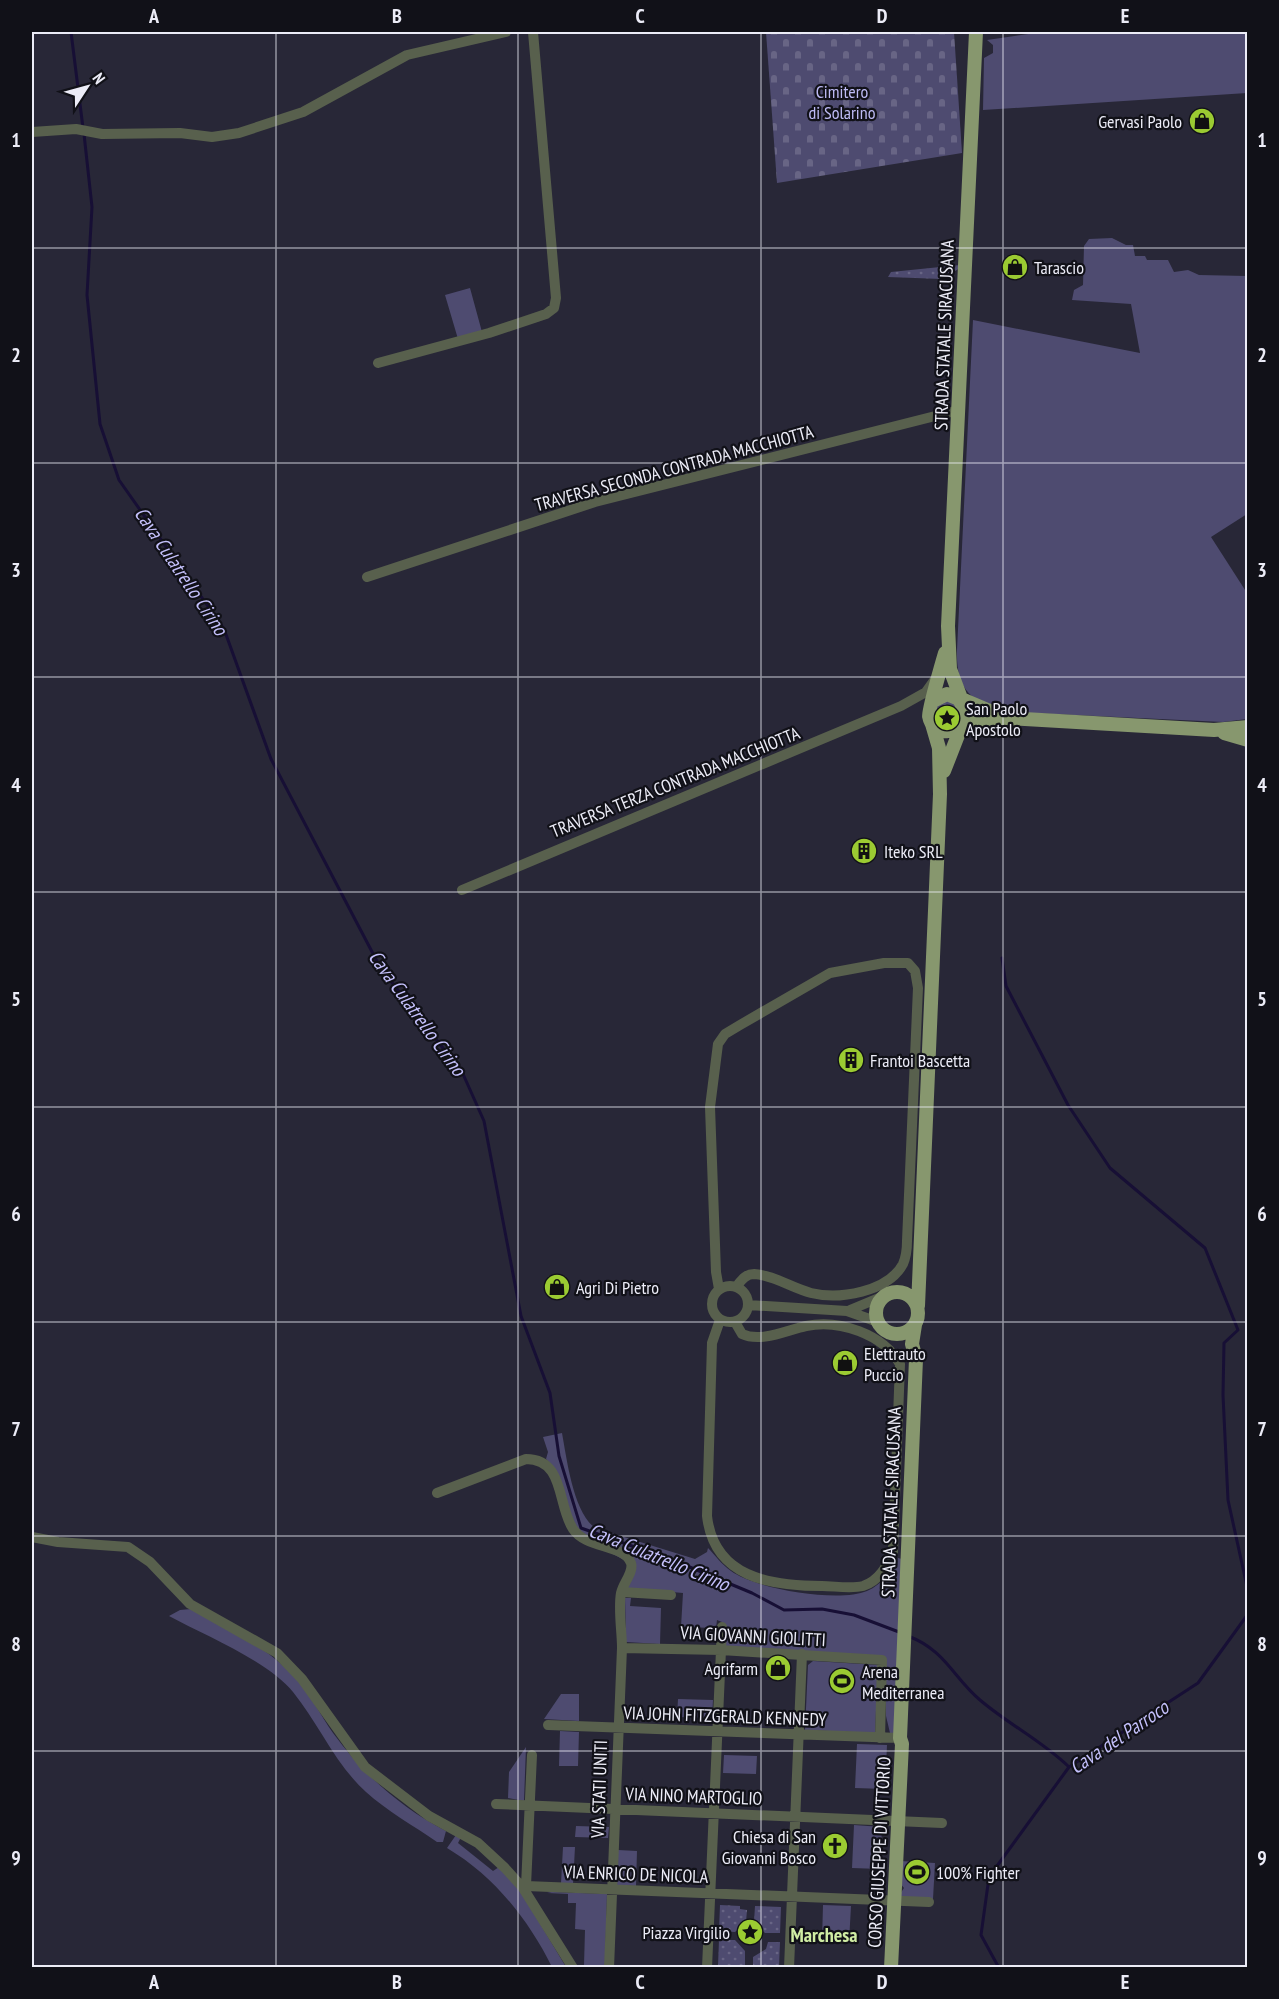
<svg xmlns="http://www.w3.org/2000/svg" width="1279" height="1999" font-family="'PT Sans Narrow',sans-serif">
  <defs>
    <pattern id="cemetery-stones" width="16" height="16" patternUnits="userSpaceOnUse" patternTransform="scale(1.5)"><rect width="16" height="16" fill="#4e4b70"/><path d="M2 7V4a2 2 0 0 1 4 0v3zM10 15v-3a2 2 0 0 1 4 0v3z" fill="#686585"/></pattern>
    <pattern id="park-dots" width="8" height="8" patternUnits="userSpaceOnUse" patternTransform="scale(1.5)"><rect width="8" height="8" fill="#4e4b70"/><path d="M2 2h.1M6 6h.1" fill="none" stroke="#686585" stroke-width="1.8" stroke-linecap="round"/></pattern>
  </defs>
  <rect width="100%" height="100%" fill="#282737"/>
  <!-- grass -->
  <path fill="#4e4b70" d="M1042 32H1247V93L983 110 984 58 993 53V45L987 40Z
    M1112 238 1126 245H1133L1135 256H1145L1147 260H1168L1174 272 1188 270 1199 275 1247 276V514L1211 537 1247 593V719L1223 722 1008 712C970 702 956 690 957 650L973 320 1140 353 1131 304 1072 300 1074 290 1083 285 1084 246 1089 239Z
    M470 288 482 332 458 339 445 295Z
    M562 1433C567 1460 573 1511 595 1528L695 1559 707 1552 708 1548C715 1555 722 1565 731 1571 756 1589 838 1603 867 1591 883 1584 890 1572 898 1558L902 1559 895 1734 890 1733 886 1716 885 1657 725 1647 722 1622 717 1620 716 1628 681 1627 683 1593 626 1588 635 1566C617 1555 584 1543 574 1523 563 1503 563 1476 546 1459L548 1452 543 1437Z
    M625 1598H631L630 1606 661 1608 660 1644 626 1642Z
    M191 1609C228 1629 265 1646 294 1676 310 1692 320 1715 333 1733 363 1774 401 1808 446 1831L443 1842H437C414 1826 387 1811 366 1792 335 1764 319 1724 293 1692 268 1661 204 1635 169 1616L180 1610Z
    M813 1661 878 1665 875 1733 805 1730 808 1665Z
    M561 1694H579V1721L544 1719Z
    M678 1699 713 1700 712 1718 677 1717Z
    M560 1731 579 1732 578 1766H559Z
    M857 1744 887 1745 885 1789 855 1788Z
    M526 1747 524 1801 508 1798 509 1772Z
    M724 1755 757 1756 756 1774 723 1773Z
    M854 1825 882 1827 880 1869 852 1868Z
    M576 1826 609 1827 608 1838 575 1837Z
    M456 1835 461 1837 458 1843 493 1871 499 1867 518 1887 566 1967H552C528 1919 494 1876 447 1848Z
    M563 1847H575L573 1884 561 1883Z
    M618 1850 637 1851 636 1886 617 1885Z
    M900 1861 935 1863 933 1899 898 1897 904 1888 899 1882Z
    M552 1892 607 1894 605 1965H584L585 1930 575 1929 576 1903H568V1894L547 1893Z
    M823 1905 851 1906 849 1942 822 1940Z"/>
  <!-- cemetery -->
  <path fill="url(#cemetery-stones)" d="M766 32H954L962 153 777 183Z"/>
  <!-- park -->
  <path fill="url(#park-dots)" d="M960 265V268L942 279 888 277 891 272Z
    M935 713a12 12 0 1 1 24 0a12 12 0 1 1-24 0Z
    M720 1905 740 1906V1909L747 1910 746 1922 735 1932 719 1931Z
    M755 1906 781 1907 780 1933H765L754 1922Z
    M719 1940H735L745 1951V1967L718 1966Z
    M768 1942H780L779 1967H753V1957L766 1949Z"/>
  <g fill="none" stroke-linecap="round" stroke-linejoin="round">
    <!-- stream -->
    <path stroke="#170f35" stroke-width="3" d="M71 32 83 128
      M84 134 92 207 87 295 100 424 119 480 224 629 271 759 380 967 463 1074 484 1121 521 1316 550 1393 559 1456 581 1528 680 1563 752 1593 784 1610 822 1609 854 1615 899 1632
      M1002 958 1006 986 1068 1105 1110 1168 1205 1248 1238 1330 1224 1343 1223 1395 1228 1500 1248 1591
      M908 1636C945 1650 953 1677 980 1700 1008 1724 1042 1741 1069 1767
      M999 1968 981 1935 989 1877 1069 1767 1198 1683 1248 1614"/>
    <!-- minor -->
    <path stroke="#58604d" stroke-width="10" d="M32 132 76 129 102 134 180 133 212 137 239 133 303 112 407 55 506 32
      M378 363 489 333 546 314 554 308 556 298 533 32
      M367 577 595 502 959 410
      M462 890 901 706 926 692 936 678
      M712 1304a18 18 0 1 1 36 0a18 18 0 1 1-36 0Z
      M719 1289 716 1272 710 1107 718 1044 725 1034 740 1025 830 973 884 963H908L915 971 918 988 907 1241C907 1249 906 1257 903 1264 888 1292 839 1300 811 1293 792 1288 773 1275 754 1274 745 1274 741 1281 736 1287
      M748 1305 847 1311 878 1322
      M850 1310 886 1295
      M720 1320 712 1343 707 1516C714 1577 769 1586 822 1586 834 1586 851 1589 863 1586 879 1581 887 1566 893 1552L900 1364C883 1334 839 1319 806 1326 787 1330 761 1343 742 1334L735 1322
      M437 1493 526 1459C565 1459 557 1505 573 1529 586 1549 624 1544 631 1563 634 1572 623 1583 621 1593 618 1609 622 1631 622 1648L609 1968
      M32 1537 58 1542 128 1547 150 1562 190 1604 277 1653 302 1679 365 1767 429 1816 478 1843 505 1868 523 1888 573 1968
      M622 1592 671 1595
      M622 1648 721 1650 882 1660 880 1738
      M548 1725 900 1738
      M496 1804 942 1823
      M526 1886 929 1902
      M523 1888 526 1886 532 1755
      M707 1968 722 1627
      M789 1968 802 1654"/>
    <!-- major -->
    <path stroke="#87976e" stroke-width="14" d="M959 698 999 715
      M933 701 947 694 959 699 966 713C963 734 933 739 929 716 928 712 942 663 945 653
      M962 701 950 669 948 626 976 32
      M957 729 986 719 1006 718 1214 730 1248 727
      M1224 733 1248 740
      M944 771 962 725
      M876 1313a21 21 0 1 1 42 0a21 21 0 1 1-42 0Z
      M918 1306 940 794 939 748 932 724
      M891 1968 902 1744 900 1738 916 1359 912 1344 915 1325"/>
  </g>
  <!-- grid -->
  <path fill="none" stroke="#ececf7" stroke-width="1.5" stroke-opacity="0.55" d="M276 32V1968M518 32V1968M761 32V1968M1003 32V1968M32 248H1248M32 463H1248M32 677H1248M32 892H1248M32 1107H1248M32 1322H1248M32 1536H1248M32 1751H1248"/>
  <!-- icons -->
  <defs>
    <g id="shop-disc" transform="scale(1.35)"><circle r="9.5" fill="#9bcb32" stroke="#111118"/><path d="M-5-2.5h2.3a2.7 3.5 0 0 1 5.4 0H5L5.5 6h-11ZM-1.5-2.5h3a1.5 2.3 0 0 0-3 0Z" fill="#111"/></g>
    <g id="sight-disc" transform="scale(1.35)"><circle r="9.5" fill="#9bcb32" stroke="#111118"/><path d="M0-6L1.8-2.2L6-1.7L2.9 1.2L3.7 5.4L0 3.3L-3.7 5.4L-2.9 1.2L-6-1.7L-1.8-2.2Z" fill="#111"/></g>
    <g id="building-disc" transform="scale(1.35)"><circle r="9.5" fill="#9bcb32" stroke="#111118"/><path d="M-4-6H4V6H1V3H-1V6H-4ZM-2.5-4.3h1.7v1.8h-1.7ZM.8-4.3h1.7v1.8H.8ZM-2.5-1h1.7V.8h-1.7ZM.8-1h1.7V.8H.8Z" fill="#111"/></g>
    <g id="stadium-disc" transform="scale(1.35)"><circle r="9.5" fill="#9bcb32" stroke="#111118"/><path d="M0-5a6.5 5 0 1 0 0 10a6.5 5 0 1 0 0-10ZM-3.5-1.8h7v3.6h-7Z" fill="#111"/></g>
    <g id="church-disc" transform="scale(1.35)"><circle r="9.5" fill="#9bcb32" stroke="#111118"/><path d="M-1.2-6h2.4v3.5h3.3v2.4h-3.3V6h-2.4V-.1h-3.3v-2.4h3.3Z" fill="#111"/></g>
  </defs>
  <g fill-rule="evenodd">
    <use href="#shop-disc" x="1202" y="121"/>
    <use href="#shop-disc" x="1015" y="267"/>
    <use href="#sight-disc" x="947" y="718"/>
    <use href="#building-disc" x="864" y="851"/>
    <use href="#building-disc" x="851" y="1060"/>
    <use href="#shop-disc" x="557" y="1287"/>
    <use href="#shop-disc" x="845" y="1363"/>
    <use href="#shop-disc" x="778" y="1668"/>
    <use href="#stadium-disc" x="842" y="1681"/>
    <use href="#church-disc" x="835" y="1846"/>
    <use href="#stadium-disc" x="917" y="1872"/>
    <use href="#sight-disc" x="750" y="1932"/>
  </g>
  <g text-anchor="middle" dominant-baseline="central" stroke-width="4.5" stroke-linejoin="round" paint-order="stroke">
    <!-- park labels -->
    <g font-size="18" fill="#bfbcf6" stroke="#111118">
      <text x="842" y="91">Cimitero<tspan x="842" dy="21">di Solarino</tspan></text>
    </g>
    <!-- poi labels -->
    <g font-size="18" fill="#ececf7" stroke="#111118" text-anchor="start">
      <text x="1182" y="121" text-anchor="end">Gervasi Paolo</text>
      <text x="1034" y="267">Tarascio</text>
      <text x="966" y="708">San Paolo<tspan x="966" dy="21">Apostolo</tspan></text>
      <text x="884" y="851">Iteko SRL</text>
      <text x="870" y="1060">Frantoi Bascetta</text>
      <text x="576" y="1287">Agri Di Pietro</text>
      <text x="864" y="1353">Elettrauto<tspan x="864" dy="21">Puccio</tspan></text>
      <text x="758" y="1668" text-anchor="end">Agrifarm</text>
      <text x="862" y="1671">Arena<tspan x="862" dy="21">Mediterranea</tspan></text>
      <text x="816" y="1836" text-anchor="end">Chiesa di San<tspan x="816" dy="21">Giovanni Bosco</tspan></text>
      <text x="936" y="1872">100% Fighter</text>
      <text x="730" y="1932" text-anchor="end">Piazza Virgilio</text>
    </g>
    <!-- street labels -->
    <g font-size="18" fill="#ececf7" stroke="#111118">
      <text transform="translate(944 335) rotate(-88)">STRADA STATALE SIRACUSANA</text>
      <text transform="translate(674 468) rotate(-15)">TRAVERSA SECONDA CONTRADA MACCHIOTTA</text>
      <text transform="translate(675 782) rotate(-22)">TRAVERSA TERZA CONTRADA MACCHIOTTA</text>
      <text transform="translate(891 1502) rotate(-88)">STRADA STATALE SIRACUSANA</text>
      <text transform="translate(753 1636) rotate(3)">VIA GIOVANNI GIOLITTI</text>
      <text transform="translate(725 1716) rotate(2)">VIA JOHN FITZGERALD KENNEDY</text>
      <text transform="translate(599 1789) rotate(-88)">VIA STATI UNITI</text>
      <text transform="translate(694 1796) rotate(2)">VIA NINO MARTOGLIO</text>
      <text transform="translate(879 1852) rotate(-87)">CORSO GIUSEPPE DI VITTORIO</text>
      <text transform="translate(636 1874) rotate(2)">VIA ENRICO DE NICOLA</text>
    </g>
    <!-- water labels -->
    <g font-size="20" font-style="italic" fill="#c4c0fb" stroke="#111118">
      <text transform="translate(181 571) rotate(56)">Cava Culatrello Cirino</text>
      <text transform="translate(417 1013) rotate(54)">Cava Culatrello Cirino</text>
      <text transform="translate(659 1557) rotate(22)">Cava Culatrello Cirino</text>
      <text transform="translate(1119 1737) rotate(-34)">Cava del Parroco</text>
    </g>
    <!-- neighbourhood labels -->
    <g font-size="20" font-weight="bold" fill="#d0eda4" stroke="#111118">
      <text x="824" y="1935">Marchesa</text>
    </g>
  </g>
  <!-- border -->
  <rect width="1279" height="1999" fill="none" stroke="#111118" stroke-width="66"/>
  <!-- north arrow -->
  <g transform="translate(87 87) rotate(54)" stroke="#111118" stroke-width="4.5" paint-order="stroke">
  <path d="M0-4.5L10 22L0 15L-10 22Z" fill="#ececf7"/>
  <text y="-9" font-size="16" font-weight="bold" text-anchor="middle" fill="#ececf7">N</text>
  </g>
  <rect x="33" y="33" width="1213" height="1933" fill="none" stroke="#ececf7" stroke-width="2"/>
  <g font-size="20" text-anchor="middle" font-weight="bold" fill="#ececf7">
    <text x="154" y="23">A</text>
    <text x="397" y="23">B</text>
    <text x="640" y="23">C</text>
    <text x="882" y="23">D</text>
    <text x="1125" y="23">E</text>
    <text x="16" y="147">1</text>
    <text x="1262" y="147">1</text>
    <text x="16" y="362">2</text>
    <text x="1262" y="362">2</text>
    <text x="16" y="577">3</text>
    <text x="1262" y="577">3</text>
    <text x="16" y="792">4</text>
    <text x="1262" y="792">4</text>
    <text x="16" y="1006">5</text>
    <text x="1262" y="1006">5</text>
    <text x="16" y="1221">6</text>
    <text x="1262" y="1221">6</text>
    <text x="16" y="1436">7</text>
    <text x="1262" y="1436">7</text>
    <text x="16" y="1651">8</text>
    <text x="1262" y="1651">8</text>
    <text x="16" y="1865">9</text>
    <text x="1262" y="1865">9</text>
    <text x="154" y="1989">A</text>
    <text x="397" y="1989">B</text>
    <text x="640" y="1989">C</text>
    <text x="882" y="1989">D</text>
    <text x="1125" y="1989">E</text>
  </g>
</svg>
